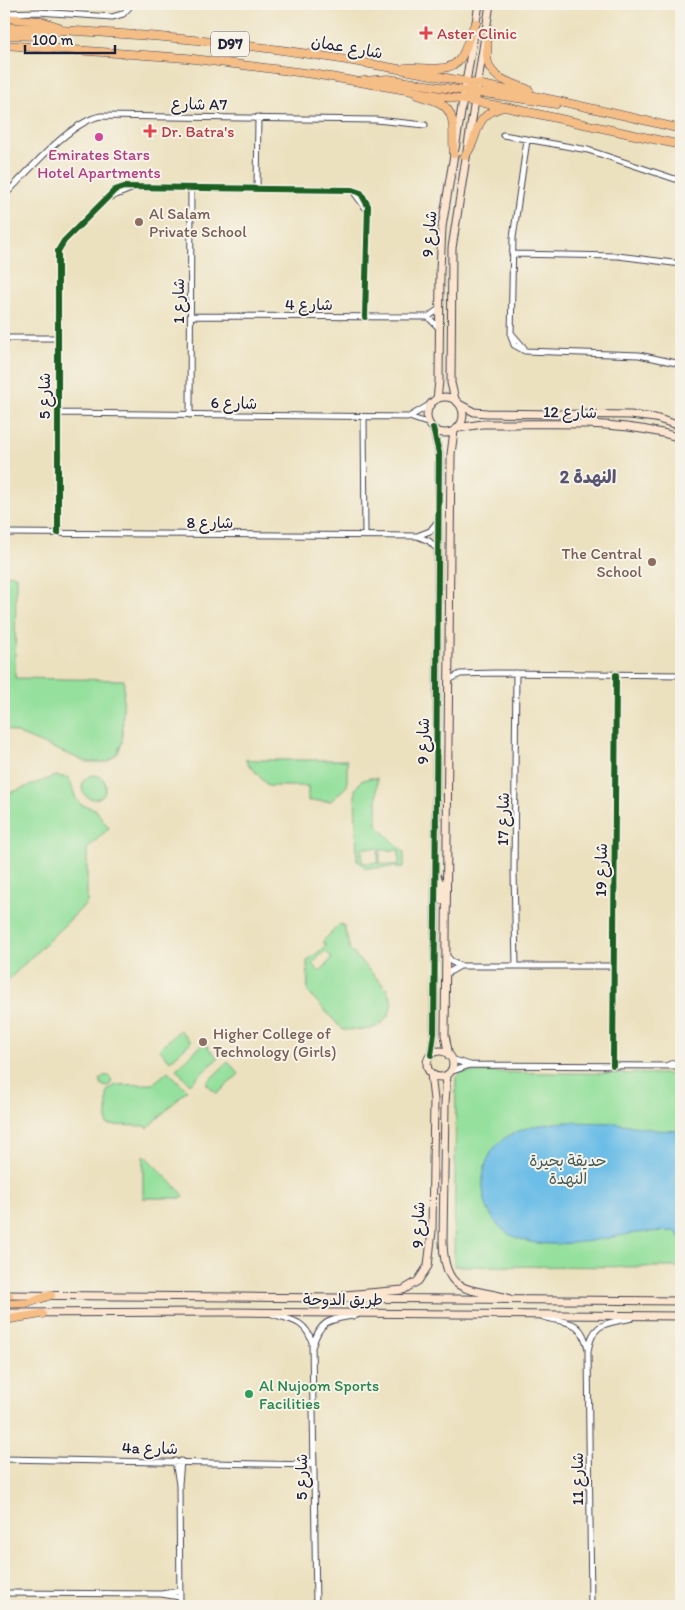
<svg xmlns="http://www.w3.org/2000/svg" width="685" height="1610" font-family="Itim,'Playpen Sans Arabic',sans-serif">
  <rect width="100%" height="100%" fill="#f7f3e8"/>
  <filter id="ink" filterUnits="userSpaceOnUse"><feTurbulence type="fractalNoise" baseFrequency=".02" numOctaves="2"/><feDisplacementMap in="SourceGraphic" scale="10" xChannelSelector="R" yChannelSelector="G"/><feConvolveMatrix kernelMatrix="1 2 1 2 8 2 1 2 1" color-interpolation-filters="sRGB"/></filter>
  <filter id="wash" filterUnits="userSpaceOnUse"><feTurbulence type="fractalNoise" baseFrequency=".0096" numOctaves="4" result="noise"/><feDisplacementMap in="SourceGraphic" scale="20" xChannelSelector="R" yChannelSelector="G"/><feGaussianBlur stdDeviation="1.12" result="paint"/><feColorMatrix in="noise" values="0 0 0 0 0 0 0 0 0 0 0 0 0 0 0 0 0 1.4 0 .05"/><feComposite in="paint" operator="in"/></filter>
  <g filter="url(#wash)">
    <rect width="100%" height="100%" fill="#ece1bf"/>
    <!-- green -->
    <path fill="#94e09c" stroke="#5b816c" fill-rule="evenodd" d="M4 574 16 575 15 678 124 680 122 743 117 754 107 762H87L4 728Z
      M245 760H347V786L331 801H308V786H268Z
      M82 787a12 12 0 1 1 24 0a12 12 0 1 1-24 0Z
      M56 776 69 778 76 799 82 805 95 809 109 828 87 849V903L4 984V795Z
      M369 778H377V825L404 852V867L365 868 357 860 355 790 361 781ZM362 848H378V863H362ZM380 850H399V865L380 864Z
      M340 924 344 926 350 950 386 988 392 1002 389 1015 380 1025 371 1029 343 1030 308 992 307 961 326 946 323 941ZM325 951 332 958 320 972 312 964Z
      M180 1030 191 1042 170 1061 159 1049Z
      M204 1043 218 1058 190 1084 176 1069Z
      M228 1062 239 1074 217 1094 206 1083Z
      M168 1071 187 1090 148 1128 146 1126 107 1125V1091L116 1085 153 1084Z
      M462 1072 670 1074 681 1072V1267L454 1266 456 1078Z
      M100.5 1081a5.5 5.5 0 1 1 11 0a5.5 5.5 0 1 1-11 0Z
      M145 1156 184 1195 183 1198H143V1157Z"/>
    <!-- water -->
    <path fill="#6cbde7" stroke="#477091" d="M565 1122 616 1123 657 1130 681 1131V1238L675 1231C663 1232 650 1231 637 1233 602 1238 552 1252 517 1238 480 1224 471 1168 500 1142 517 1127 543 1124 565 1122Z"/>
  </g>
  <g filter="url(#ink)">
    <g fill="none" stroke-linecap="round" stroke-linejoin="round">
      <!-- street casing -->
      <g stroke="#403f4f" stroke-width="7">
        <path id="street" d="M4 13 38 12 112 17 123 14 132 4
          M503 135 588 150 681 181
          M527 140 513 238 511 336 514 345 525 351 639 355 681 364
          M257 189 258 117
          M353 191 367 210
          M4 196C28 172 69 122 101 116L376 120 425 125
          M111 197 131 189
          M512 254 618 256 681 264
          M191 316 428 317 439 309
          M428 317 439 328
          M512 334 524 348
          M4 338H58
          M58 413 409 417 430 424
          M190 415 191 188
          M364 417 365 535
          M409 417 431 404
          M4 533 417 536 429 541 438 550
          M58 533V251L64 241 115 190 124 187 352 190 361 193 368 206 365 317
          M417 536 430 531 438 521
          M449 680 460 674 495 673 681 675
          M446 955 452 962 460 966H613
          M516 966 514 871 516 673
          M446 974 460 966
          M451 1059 470 1065
          M613 1065 616 675
          M668 1065 681 1061
          M450 1072 470 1065 681 1066
          M272 1314C291 1320 305 1320 312 1342L316 1606
          M543 1317C568 1324 581 1318 588 1349
          M313 1345C321 1317 333 1320 357 1315
          M4 1459 314 1465
          M175 1461 179 1484
          M297 1463 314 1461
          M4 1593 161 1594 180 1597
          M161 1594 180 1591
          M180 1606 179 1484 181 1461
          M591 1606 588 1351C593 1320 608 1324 632 1318"/>
      </g>
      <!-- secondary casing -->
      <g stroke="#403f4f" stroke-width="9">
        <path id="secondary" d="M427 415a18 18 0 1 1 36 0a18 18 0 1 1-36 0Z
          M437 399 439 381 440 271 442 227 479 4
          M455 399 451 383 452 248 490 4
          M461 405 474 412 487 413 630 415 655 418 681 426
          M458 428 482 424C548 425 618 418 681 438
          M436 875 442 886V900
          M427 1064a13 13 0 1 1 26 0a13 13 0 1 1-26 0Z
          M431 1055 434 1033 439 453 433 428
          M449 1056 445 1035 451 454 454 431
          M447 1075 445 1103 443 1241C444 1296 468 1287 508 1298
          M4 1295 681 1301
          M345 1295 403 1290 418 1281 428 1266 432 1231 434 1100 431 1074
          M4 1313 225 1312 681 1316"/>
      </g>
      <!-- primary casing -->
      <g stroke="#403f4f" stroke-width="9">
        <path id="primary" d="M4 18 41 21 59 27
          M4 27C108 32 213 39 315 55 438 74 560 100 681 129
          M485 32C489 40 487 47 487 55 487 80 512 82 529 90
          M4 35 38 36 58 31
          M4 45 186 58 313 74 505 107 681 145
          M405 68C426 66 454 77 464 52 469 41 469 33 476 23
          M363 81 388 79 465 91 473 88 477 84
          M417 95C425 98 433 99 440 103 459 114 451 136 454 154
          M465 99 475 94 484 93 556 104
          M465 156C482 135 470 117 503 107
          M4 1292 9 1295
          M4 1304 28 1303 51 1295
          M4 1320 42 1314"/>
      </g>
      <!-- street -->
      <use href="#street" stroke="#fff" stroke-width="5"/>
      <!-- secondary -->
      <use href="#secondary" stroke="#fbe5cf" stroke-width="7"/>
      <!-- primary -->
      <use href="#primary" stroke="#f6be87" stroke-width="8"/>
      <!-- cycleway casing -->
      <g stroke="#f7f3e8" stroke-width="9">
        <path id="cycleway" d="M58 533V251L64 241 115 190 124 187 352 190 361 193 368 206 365 317
          M431 1055 434 1033 439 453 433 428
          M613 1065 616 675"/>
      </g>
      <!-- cycleway -->
      <use href="#cycleway" stroke="#1b5e20" stroke-width="6"/>
    </g>
  </g>
  <!-- markers -->
  <g fill="#e0444e" stroke="#f7f3e8" stroke-width="2">
    <path d="M423.5 25.5h5v5h5v5h-5v5h-5v-5h-5v-5h5z"/>
    <path d="M147.5 123.5h5v5h5v5h-5v5h-5v-5h-5v-5h5z"/>
  </g>
  <circle fill="#d1479c" stroke="#f7f3e8" stroke-width="2" cx="99" cy="137" r="5"/>
  <g fill="#8d6e63" stroke="#f7f3e8" stroke-width="2">
    <circle cx="139" cy="222" r="5"/>
    <circle cx="652" cy="562" r="5"/>
    <circle cx="203" cy="1042" r="5"/>
  </g>
  <circle fill="#2e9e5b" stroke="#f7f3e8" stroke-width="2" cx="249" cy="1394" r="5"/>
  <g text-anchor="middle" dominant-baseline="central" stroke-width="4" stroke-linejoin="round" paint-order="stroke">
    <!-- shield labels -->
    <rect fill="#f7f3e8" stroke="#62616f" stroke-width="1" x="211" y="31.5" width="38" height="25" rx="4"/>
    <g font-size="15" font-weight="bold" fill="#22223b">
      <text x="230" y="44">D97</text>
    </g>
    <!-- health labels -->
    <g font-size="16" fill="#be3a42" stroke="#f7f3e8" text-anchor="start">
      <text x="437" y="33">Aster Clinic</text>
      <text x="161" y="131">Dr. Batra's</text>
    </g>
    <!-- street labels -->
    <g font-size="16" fill="#22223b" stroke="#f7f3e8">
      <text transform="translate(347 47) rotate(10)">شارع عمان</text>
      <text transform="translate(199 104) rotate(1)">شارع A7</text>
      <text transform="translate(429 234) rotate(-85)">شارع 9</text>
      <text transform="translate(178 301) rotate(-90)">شارع 1</text>
      <text x="309" y="304">شارع 4</text>
      <text transform="translate(44 396) rotate(-90)">شارع 5</text>
      <text transform="translate(234 403) rotate(1)">شارع 6</text>
      <text transform="translate(570 412) rotate(1)">شارع 12</text>
      <text x="210" y="522">شارع 8</text>
      <text transform="translate(423 741) rotate(-89)">شارع 9</text>
      <text transform="translate(503 819) rotate(-89)">شارع 17</text>
      <text transform="translate(601 870) rotate(-89)">شارع 19</text>
      <text transform="translate(418 1225) rotate(-88)">شارع 9</text>
      <text x="343" y="1299">طريق الدوحة</text>
      <text transform="translate(150 1448) rotate(1)">4a شارع</text>
      <text transform="translate(301 1477) rotate(-90)">شارع 5</text>
      <text transform="translate(577 1479) rotate(-90)">شارع 11</text>
    </g>
    <!-- hotel labels -->
    <g font-size="16" fill="#b23c85" stroke="#f7f3e8">
      <text x="99" y="154">Emirates Stars<tspan x="99" dy="18">Hotel Apartments</tspan></text>
    </g>
    <!-- education labels -->
    <g font-size="16" fill="#785e54" stroke="#f7f3e8" text-anchor="start">
      <text x="149" y="213">Al Salam<tspan x="149" dy="18">Private School</tspan></text>
      <text x="642" y="553" text-anchor="end">The Central<tspan x="642" dy="18">School</tspan></text>
      <text x="213" y="1033">Higher College of<tspan x="213" dy="18">Technology (Girls)</tspan></text>
    </g>
    <!-- park labels -->
    <g font-size="16" fill="#445b58" stroke="#f7f3e8">
      <text x="568" y="1160">حديقة بحيرة<tspan x="568" dy="18">النهدة</tspan></text>
    </g>
    <!-- leisure labels -->
    <g font-size="16" fill="#27864d" stroke="#f7f3e8" text-anchor="start">
      <text x="259" y="1385">Al Nujoom Sports<tspan x="259" dy="18">Facilities</tspan></text>
    </g>
    <!-- neighbourhood labels -->
    <g font-size="18" font-weight="bold" fill="#595473" stroke="#f7f3e8">
      <text x="588" y="477">النهدة 2</text>
    </g>
  </g>
  <!-- margin -->
  <rect width="685" height="1610" fill="none" stroke="#f7f3e8" stroke-width="20"/>
  <!-- scale -->
  <path d="M25 45v8h90v-8" fill="none" stroke="#22223b" stroke-width="2.5"/>
  <text x="32" y="45" font-size="15" fill="#22223b" stroke="#f7f3e8" stroke-width="4" paint-order="stroke">100 m</text>
</svg>
